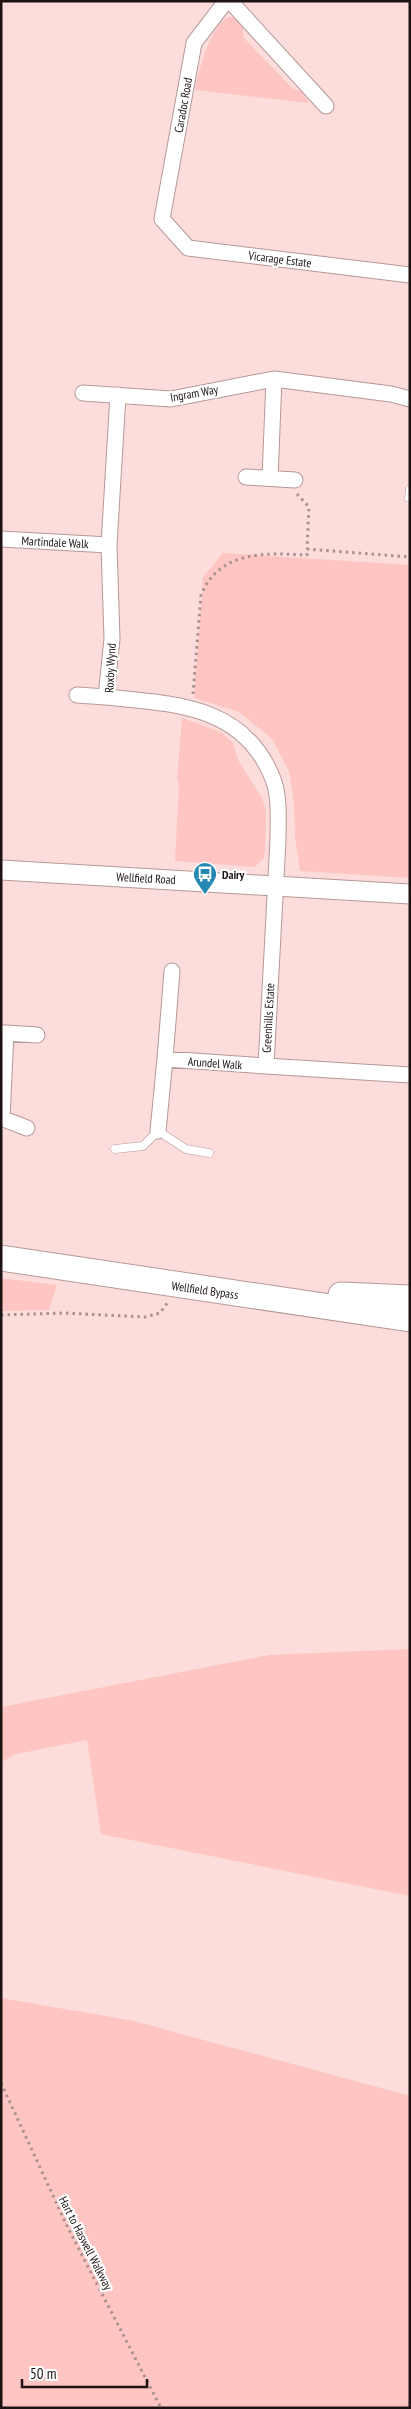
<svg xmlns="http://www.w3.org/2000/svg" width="411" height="2409" font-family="'PT Sans Narrow',sans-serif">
  <rect width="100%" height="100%" fill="#fcdddb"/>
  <!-- green -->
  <path fill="#ffc5c3" d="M228 17H234L243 27V37L292 88 302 92 309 103 195 90C198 71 211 26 228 17Z
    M223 553 410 565V878L300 871 295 837 294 804 289 771 272 739 239 712 194 698 203 577Z
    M182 718 221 732 233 743 238 760 262 798 266 811 265 849 264 858 255 867 175 861 179 783 177 779Z
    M1 1278 57 1285 49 1310 1 1311Z
    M410 1649V1896L101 1834 87 1740 17 1754 1 1762V1707L269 1655Z
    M1 1998 134 2021 410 2096V2408H1Z"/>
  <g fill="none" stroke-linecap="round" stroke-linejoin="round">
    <!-- service casing -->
    <g stroke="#b59997" stroke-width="9">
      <path id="service" d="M409 498 410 489
        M115 1149 143 1146 158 1131 186 1149 209 1153"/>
    </g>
    <!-- minor casing -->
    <g stroke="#b59997" stroke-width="17">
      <path id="minor" d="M226 1 194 43 162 219 188 248 410 275
        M230 1 326 106
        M83 393 171 399 274 379 391 394 410 399
        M118 395 109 545 112 639 106 697C175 704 244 705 273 779 280 797 278 821 278 840L266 1066 410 1075
        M246 477 295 480
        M270 478 274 379
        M1 539 109 545
        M77 695 106 697
        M1 1033H6L2 1118
        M6 1033 37 1035
        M165 1059 172 971
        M1 1118 27 1128
        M158 1131 165 1059 266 1066"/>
    </g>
    <!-- tertiary casing -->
    <g stroke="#b59997" stroke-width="21">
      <path id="tertiary" d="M1 870 410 894"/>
    </g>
    <!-- primary casing -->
    <g stroke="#b59997" stroke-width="27">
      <path id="primary" d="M1 1258 410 1319
        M341 1295 410 1298"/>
    </g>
    <!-- path -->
    <path stroke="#a8918f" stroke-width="3" stroke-dasharray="2.5 4" stroke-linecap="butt" d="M297 494 309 507 307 549
      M193 694 201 595C220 550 265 553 307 555V549L410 557
      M1 1315 64 1313 145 1317 160 1313 168 1302
      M1 2083 68 2228 161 2408"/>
    <!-- service -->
    <use href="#service" stroke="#fff" stroke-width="8"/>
    <!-- minor -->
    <use href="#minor" stroke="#fff" stroke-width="15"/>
    <!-- tertiary -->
    <use href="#tertiary" stroke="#fff" stroke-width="19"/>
    <!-- primary -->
    <use href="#primary" stroke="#fff" stroke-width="25"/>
  </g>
  <!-- icons -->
  <defs>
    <g id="bus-pin" transform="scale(1.25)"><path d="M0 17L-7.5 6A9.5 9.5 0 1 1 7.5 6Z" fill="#2588b2" stroke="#fff"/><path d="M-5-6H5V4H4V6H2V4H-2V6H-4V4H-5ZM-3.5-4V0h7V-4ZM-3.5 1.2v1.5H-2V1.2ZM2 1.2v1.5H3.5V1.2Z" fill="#fff"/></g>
  </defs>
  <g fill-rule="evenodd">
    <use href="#bus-pin" x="205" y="874"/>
  </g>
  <g text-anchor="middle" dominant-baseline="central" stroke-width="4.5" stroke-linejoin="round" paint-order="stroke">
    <!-- street labels -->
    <g font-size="12" fill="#1d1313" stroke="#fff">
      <text transform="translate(183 105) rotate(-80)">Caradoc Road</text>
      <text transform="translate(280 259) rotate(7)">Vicarage Estate</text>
      <text transform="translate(194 393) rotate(-10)">Ingram Way</text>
      <text transform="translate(55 542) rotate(3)">Martindale Walk</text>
      <text transform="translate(110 668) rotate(-87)">Roxby Wynd</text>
      <text transform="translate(146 878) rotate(3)">Wellfield Road</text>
      <text transform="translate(268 1018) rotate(-87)">Greenhills Estate</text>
      <text transform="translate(215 1063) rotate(4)">Arundel Walk</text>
      <text transform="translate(205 1290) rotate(8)">Wellfield Bypass</text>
      <text transform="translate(86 2243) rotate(63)">Hart to Haswell Walkway</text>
    </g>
    <!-- poi labels -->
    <g font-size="12" font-weight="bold" fill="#1d1313" stroke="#fff" text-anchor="start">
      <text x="222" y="874">Dairy</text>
    </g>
  </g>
  <!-- border -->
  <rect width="411" height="2409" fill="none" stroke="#1d1313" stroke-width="5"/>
  <!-- scale -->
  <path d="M22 2379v8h125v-8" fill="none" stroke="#1d1313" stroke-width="2.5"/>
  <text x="30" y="2379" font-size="15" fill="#1d1313" stroke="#ffffff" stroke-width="4" paint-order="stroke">50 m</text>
</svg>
